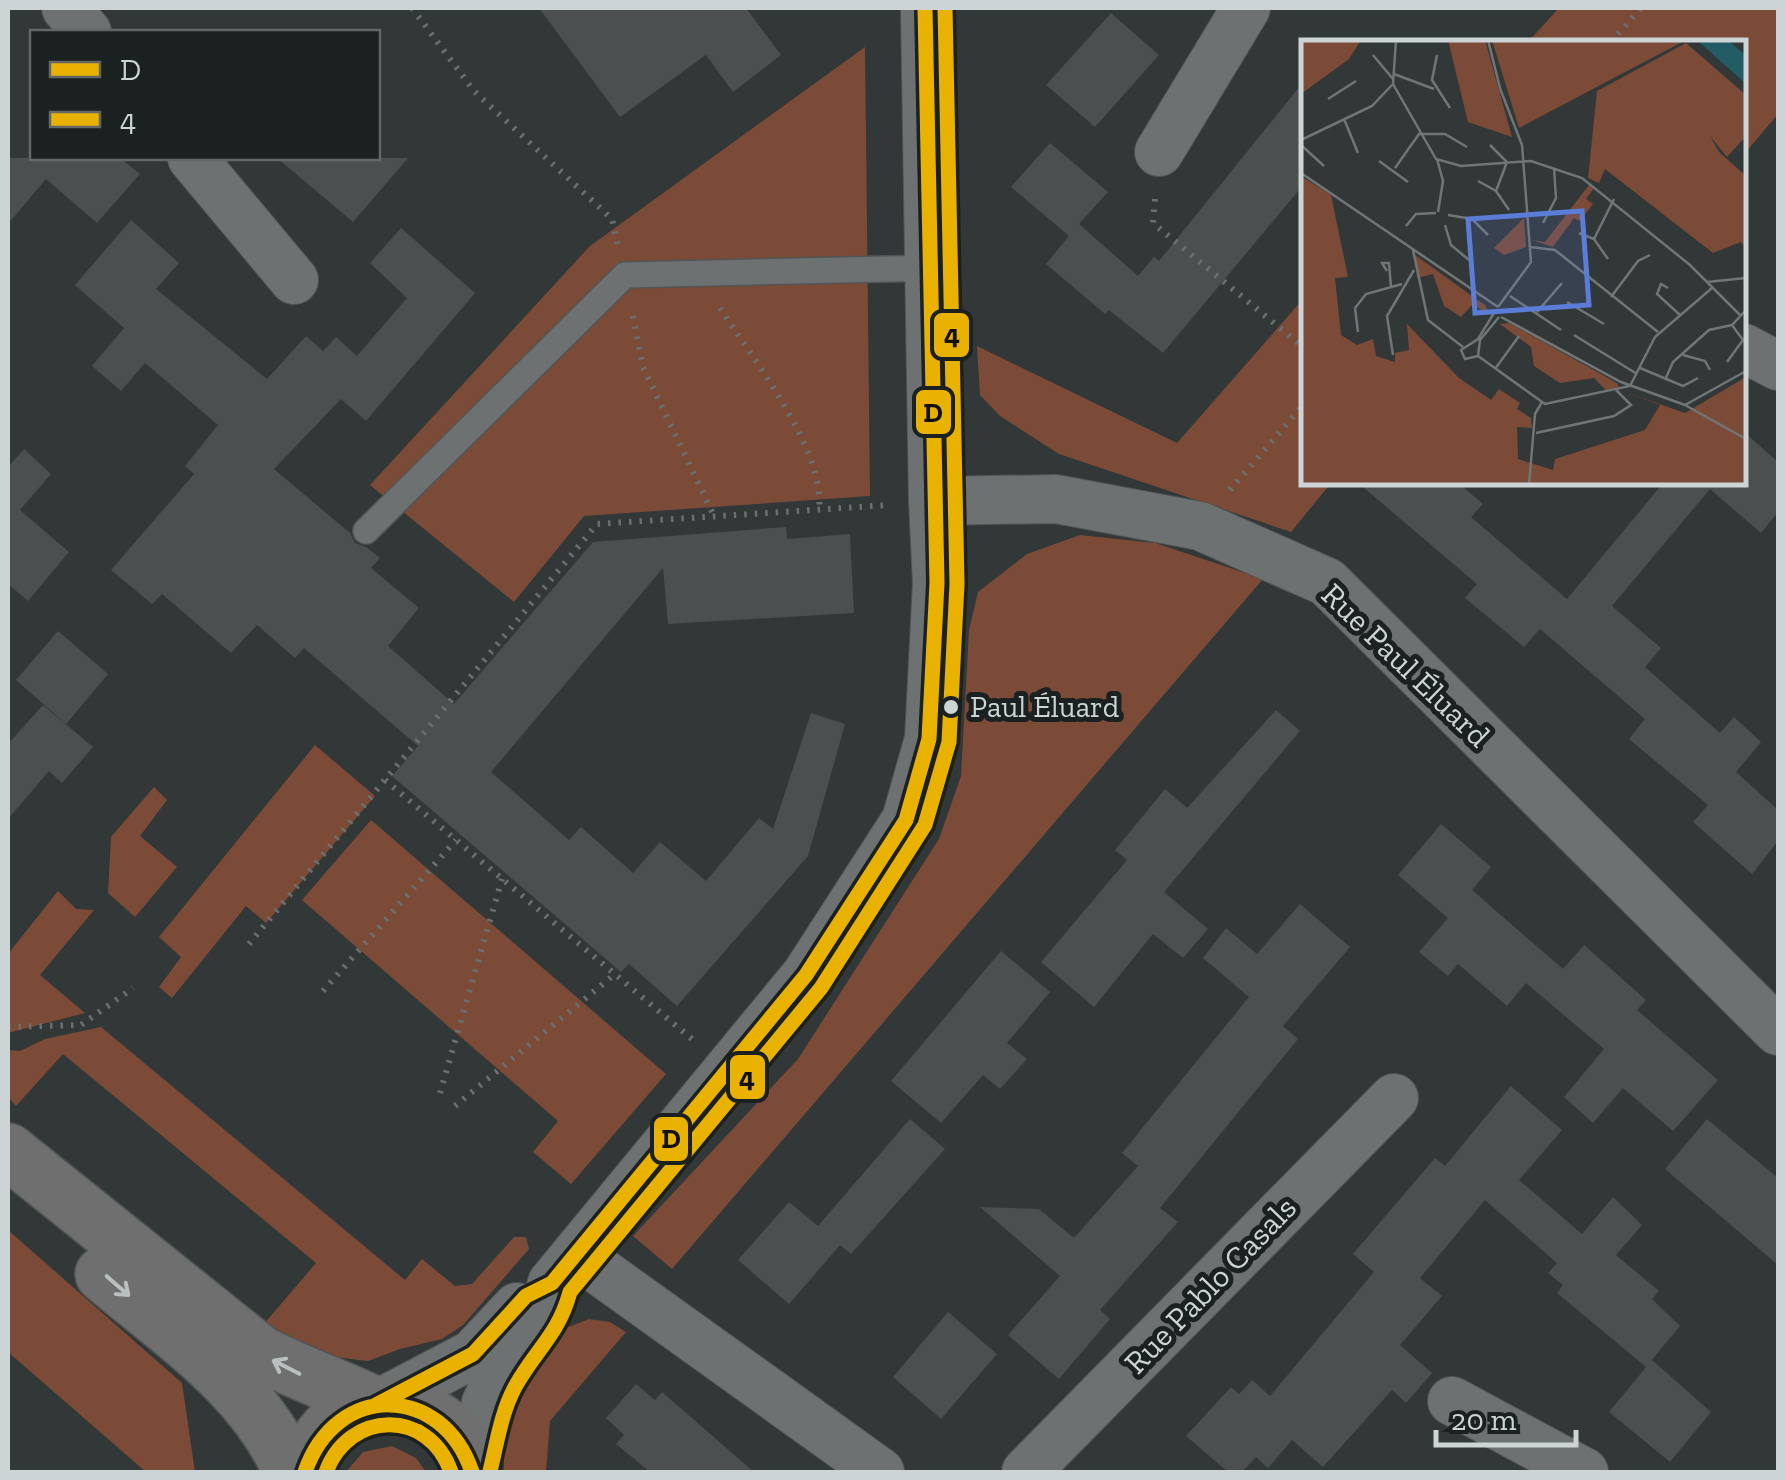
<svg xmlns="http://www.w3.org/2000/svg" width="1786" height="1480" font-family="'Zilla Slab',serif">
  <rect width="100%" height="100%" fill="#323738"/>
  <!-- green -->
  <path fill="#7c4b38" d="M1559 8H1778V114L1746 152 1744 150V42H1528Z
    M865 47 870 496 584 516 514 602 370 485 590 246Z
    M1303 299 1304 482 1331 483 1291 532 1059 454 1000 416 980 395 977 346 1177 443Z
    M1080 535 1155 543 1263 579 672 1269 633 1236 798 1059 939 839 961 776 969 630 978 592 1027 554Z
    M315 745 375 796 266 923 246 906 172 998 159 987 181 957 159 937Z
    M154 787 167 800 140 836 177 867 135 917 108 893 111 837Z
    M371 820 666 1074 571 1184 533 1152 558 1121 302 900Z
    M58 891 76 909 94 910 40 975 85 1013 8 1033V954Z
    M101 1027 405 1280 422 1259 455 1286 472 1284 514 1237H526L529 1249 463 1325 442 1339 400 1349 368 1361 325 1356 263 1325 316 1263 63 1054 16 1106 8 1097V1050L20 1051 45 1039Z
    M8 1230 182 1383 195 1472H146L8 1352Z
    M589 1319 610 1322 626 1332 550 1421 546 1472H504L503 1434 520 1384 566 1328Z
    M392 1446 416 1458 426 1472H346L363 1452Z"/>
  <!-- building -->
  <path fill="#4b4f50" d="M539 8H746L781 55 733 92 706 55 620 117Z
    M1111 13 1159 55 1095 127 1046 85Z
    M1304 81V184L1163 353 1109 310 1105 314 1046 264 1077 226 1069 236 1011 187 1050 143 1108 192 1079 224 1138 276 1154 257 1159 261Z
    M8 158H120L140 174 97 223 46 179 8 224Z
    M277 158H408L353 222Z
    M131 220 179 263 156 289 267 379 306 336 323 351 336 337 357 356 407 298 370 263 401 228 475 293 366 421 341 399 274 469 350 533 355 543 366 547 380 558 371 568 419 608 388 646 454 704 593 542 786 527 787 539 850 534 854 613 668 624 663 568 491 772 569 840 581 827 633 873 660 842 706 881 759 818 773 829 811 713 845 724 808 856 677 1006 629 964 621 972 392 776 418 746 304 648 295 658 257 625 231 653 162 594 152 604 111 570 194 474 185 466 218 425 145 363 121 391 92 366 124 328 75 285Z
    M1744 432 1778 462V512L1761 533 1710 489 1612 606 1661 648 1645 667 1720 733 1734 717 1761 742 1736 772 1778 810V841L1752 874 1693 822 1708 805 1629 739 1645 719 1540 629 1524 647 1465 598 1477 584 1357 482H1457L1483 504 1471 517 1567 599 1664 482H1744Z
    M24 449 51 474 20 510 69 552 28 601 8 584V467Z
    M58 631 108 674 66 724 16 680Z
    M43 705 93 747 62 783 49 771 8 819V744Z
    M1276 710 1300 731 1164 892 1208 929 1183 958 1153 934 1094 1007 1041 962 1127 860 1115 850 1165 789 1187 808Z
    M1441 824 1491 867 1472 890 1563 969 1584 945 1646 1000 1637 1010 1718 1080 1673 1131 1623 1088 1593 1123 1564 1097 1604 1049 1526 983 1507 1006 1458 964 1448 976 1419 952 1448 918 1398 875Z
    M1300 904 1350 947 1283 1026 1298 1039 1160 1208 1178 1222 1100 1310 1110 1319 1059 1379 1008 1335 1060 1276 980 1207 1039 1209 1074 1238 1138 1166 1122 1153 1249 997 1203 958 1226 928 1257 954Z
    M1001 951 1050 992 1007 1043 1027 1059 1000 1089 983 1075 941 1123 891 1081Z
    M1511 1086 1562 1130 1519 1180 1582 1234 1613 1197 1642 1225 1616 1255 1659 1291 1652 1299 1680 1326 1646 1367 1557 1293 1563 1285 1548 1273 1557 1263 1485 1200 1420 1278 1442 1296 1400 1345 1432 1373 1406 1403 1392 1390 1323 1467 1292 1440 1268 1468 1256 1457 1242 1472H1228L1186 1436 1231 1387 1239 1394 1252 1380 1270 1396 1374 1272 1353 1254 1435 1158 1445 1166Z
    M910 1119 945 1149 851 1254 840 1245 789 1304 738 1260 789 1202 818 1226Z
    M1707 1119 1778 1178V1265L1665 1169Z
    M948 1312 997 1354 941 1419 893 1377Z
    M1652 1360 1711 1412 1670 1462 1609 1412Z
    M636 1384 655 1400 662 1392 754 1472H650L616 1444 624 1435 606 1418Z"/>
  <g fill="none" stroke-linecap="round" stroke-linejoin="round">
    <!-- lane casing -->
    <g stroke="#515556" stroke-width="28">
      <path id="lane" d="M366 531 625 275 931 268"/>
    </g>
    <!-- street casing -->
    <g stroke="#515556" stroke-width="50">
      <path id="street" d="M66 8 87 32
        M1159 152 1246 8
        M192 158 294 280
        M1744 348 1778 366
        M933 501 1056 499 1200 526 1327 582 1778 1031
        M576 1254 880 1472
        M1452 1401 1584 1472
        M376 1405 473 1354 517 1307
        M471 1466 486 1403 499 1375 544 1312 552 1283 806 975 906 820 929 739 937 583 933 501 925 8
        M1026 1472 1394 1098"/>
    </g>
    <!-- secondary casing -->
    <g stroke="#515556" stroke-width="58">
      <path id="secondary" d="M8 1151 260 1353C298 1373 337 1386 376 1405
        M103 1274C172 1333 255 1386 291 1472
        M305 1472C310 1457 315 1443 326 1431 370 1380 461 1407 472 1472"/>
    </g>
    <!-- path -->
    <path stroke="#6b6f70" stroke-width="6" stroke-dasharray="2.5 8" stroke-linecap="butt" d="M412 8 474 91 612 219 618 245
      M1611 42 1641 8
      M1155 199 1153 223 1304 348
      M720 308C752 358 826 450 819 510
      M633 316 643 367 714 516
      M1230 490 1304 404
      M385 780 693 1040
      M249 944 597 524 889 505
      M323 991 456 840
      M8 1027 81 1025 133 988
      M440 1093 502 879
      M455 1106 615 974"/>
    <!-- lane -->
    <use href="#lane" stroke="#6d7172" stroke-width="25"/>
    <!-- street -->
    <use href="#street" stroke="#6d7172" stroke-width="48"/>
    <!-- secondary -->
    <use href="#secondary" stroke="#6e6f6e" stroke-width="55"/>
    <!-- bus-1 casing -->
    <g stroke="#1b2020" stroke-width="22">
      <path id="bus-1" d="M376 1405 473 1354 526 1296 552 1283 806 975 906 820 929 739 937 583 925 8
        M305 1472C336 1382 442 1383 472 1472"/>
    </g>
    <!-- bus-2 casing -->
    <g stroke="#1b2020" stroke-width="22">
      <path id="bus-2" d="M490 1471C497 1443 501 1413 515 1387 535 1350 558 1336 570 1292L821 988 925 825 949 742 957 584 945 8
        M326 1472C349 1410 429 1408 451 1472"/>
    </g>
    <!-- bus-1 -->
    <use href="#bus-1" stroke="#eab200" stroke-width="15"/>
    <!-- bus-2 -->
    <use href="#bus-2" stroke="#eab200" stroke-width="15"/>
  </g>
  <!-- one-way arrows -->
  <defs><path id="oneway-shaft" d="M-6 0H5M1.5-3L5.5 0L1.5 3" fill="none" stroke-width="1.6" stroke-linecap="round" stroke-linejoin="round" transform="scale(2.5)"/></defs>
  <g stroke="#bac0c0">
    <use href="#oneway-shaft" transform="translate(118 1286) rotate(41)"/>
    <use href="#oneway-shaft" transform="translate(286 1367) rotate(-153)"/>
  </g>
  <!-- markers -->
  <circle fill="#cdd4d5" stroke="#1b2020" stroke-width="4" cx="951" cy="707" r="9"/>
  <g text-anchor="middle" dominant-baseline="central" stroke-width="10" stroke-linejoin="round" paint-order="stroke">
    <!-- bus labels -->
    <g font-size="30" fill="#cdd4d5" stroke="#1b2020" text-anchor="start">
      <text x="970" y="707">Paul Éluard</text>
    </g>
    <!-- street labels -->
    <g font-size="32" fill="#cdd4d5" stroke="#1b2020">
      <text transform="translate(1406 665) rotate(44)">Rue Paul Éluard</text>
      <text transform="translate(1210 1285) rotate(-46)">Rue Pablo Casals</text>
    </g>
  </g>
  <!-- overview -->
  <g transform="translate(1301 40)">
    <rect width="445" height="445" fill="#323738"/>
    <path d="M0 0H60L48 19 0 54ZM147 0H184L211 97 167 82ZM191 0H385L218 88ZM385 3 445 55V96L426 117 409 96 418 112 445 136V207L440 202 412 213 304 129 298 143 287 138 296 51ZM0 136 30 155 47 237 34 238 40 295 56 305 72 299 75 316 94 322V313L108 310 106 284 158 338 190 360 198 349 219 363 216 369 230 378 231 388 216 387 217 419 252 430 254 419 344 390 359 365 321 351 384 373 445 337V445H0ZM288 145 293 148 285 159 292 164 279 181 273 178 252 207 231 200 244 202ZM223 178 225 207 203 215 193 208ZM114 215 185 266 187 275 172 264 160 277 143 266 132 234 116 238ZM208 283 316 343 318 347 305 350 293 338 259 343 233 326 230 307 199 284Z" fill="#7c4b38"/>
    <path d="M396 0H427L445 16V44Z" fill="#225d66"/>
    <path fill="none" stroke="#707677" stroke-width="2.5" d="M95 0 92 44 135 119 160 126 230 121 281 138 389 225 439 275M187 0 200 52M72 15 92 39M136 15 131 40 149 68M93 34 133 49M27 59 55 41M43 79 57 113M0 100 71 66 91 45M0 105 23 126M189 105 206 122 195 151M136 119 142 141 137 172M78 121 107 142M94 128 118 94H144L166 107M0 133 197 267M177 141 195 151 208 170M147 175 171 179 187 195M242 183 255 158 253 128M144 185 150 205 168 220M105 186 115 174 135 173M278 193 293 199 307 219M293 199 313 159M229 207 254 210 357 292M112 210 127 280 162 307M86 231 81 223H88L90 247M406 242 445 238M367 248 360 244 356 254 379 275M209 256 260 290M310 257 337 221 349 215M266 262 303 284M197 267 230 222 221 105 200 51M236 272 261 243M193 273 177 299 160 310 164 319 177 316 179 300 198 277M200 277 320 342 384 365M57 292 54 268 65 254 101 244M273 295 336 334M92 315 86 276 113 230M382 315 404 321 409 330M177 316 244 364 329 346 354 297 411 248M426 322 442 300 431 285M339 328 382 346 397 338M194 329 218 296M364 340 372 322 408 290 431 285 445 270M384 365 445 399M384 365 445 331M235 393 313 376 330 365 315 350M228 445 234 374 241 362"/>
    <path fill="#5b7dd7" fill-opacity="0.15" stroke="#5b7dd7" stroke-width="5" d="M281 171 288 265 174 273 167 179Z"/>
    <rect width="445" height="445" fill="none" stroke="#cdd4d5" stroke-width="5"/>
  </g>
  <g stroke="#1b2020" stroke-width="4">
    <rect x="932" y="311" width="39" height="48" rx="10" fill="#eab200"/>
    <rect x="914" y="388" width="39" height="48" rx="10" fill="#eab200"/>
    <rect x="728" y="1053" width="39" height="48" rx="10" fill="#eab200"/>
    <rect x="652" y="1115" width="38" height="48" rx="10" fill="#eab200"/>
  </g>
  <g font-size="28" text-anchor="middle" font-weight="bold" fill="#111">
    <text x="952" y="344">4</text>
    <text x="933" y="422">D</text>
    <text x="747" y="1087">4</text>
    <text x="671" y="1148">D</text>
  </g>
  <!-- border -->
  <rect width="1786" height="1480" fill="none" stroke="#cdd4d5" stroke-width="20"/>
  <!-- legend -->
  <rect x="30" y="30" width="350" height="130" fill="#1b2020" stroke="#626868" stroke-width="2.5"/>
  <rect x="50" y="62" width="50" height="15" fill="#eab200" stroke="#626868" stroke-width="2.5"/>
  <text x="120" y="80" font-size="30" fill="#cdd4d5">D</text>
  <rect x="50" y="112" width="50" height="15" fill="#eab200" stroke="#626868" stroke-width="2.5"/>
  <text x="120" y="130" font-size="30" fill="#cdd4d5">4</text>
  <!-- scale -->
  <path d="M1436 1430v15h140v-15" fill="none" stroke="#cdd4d5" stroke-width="5"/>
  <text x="1451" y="1430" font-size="30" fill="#cdd4d5" stroke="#1b2020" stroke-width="8" paint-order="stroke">20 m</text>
</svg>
